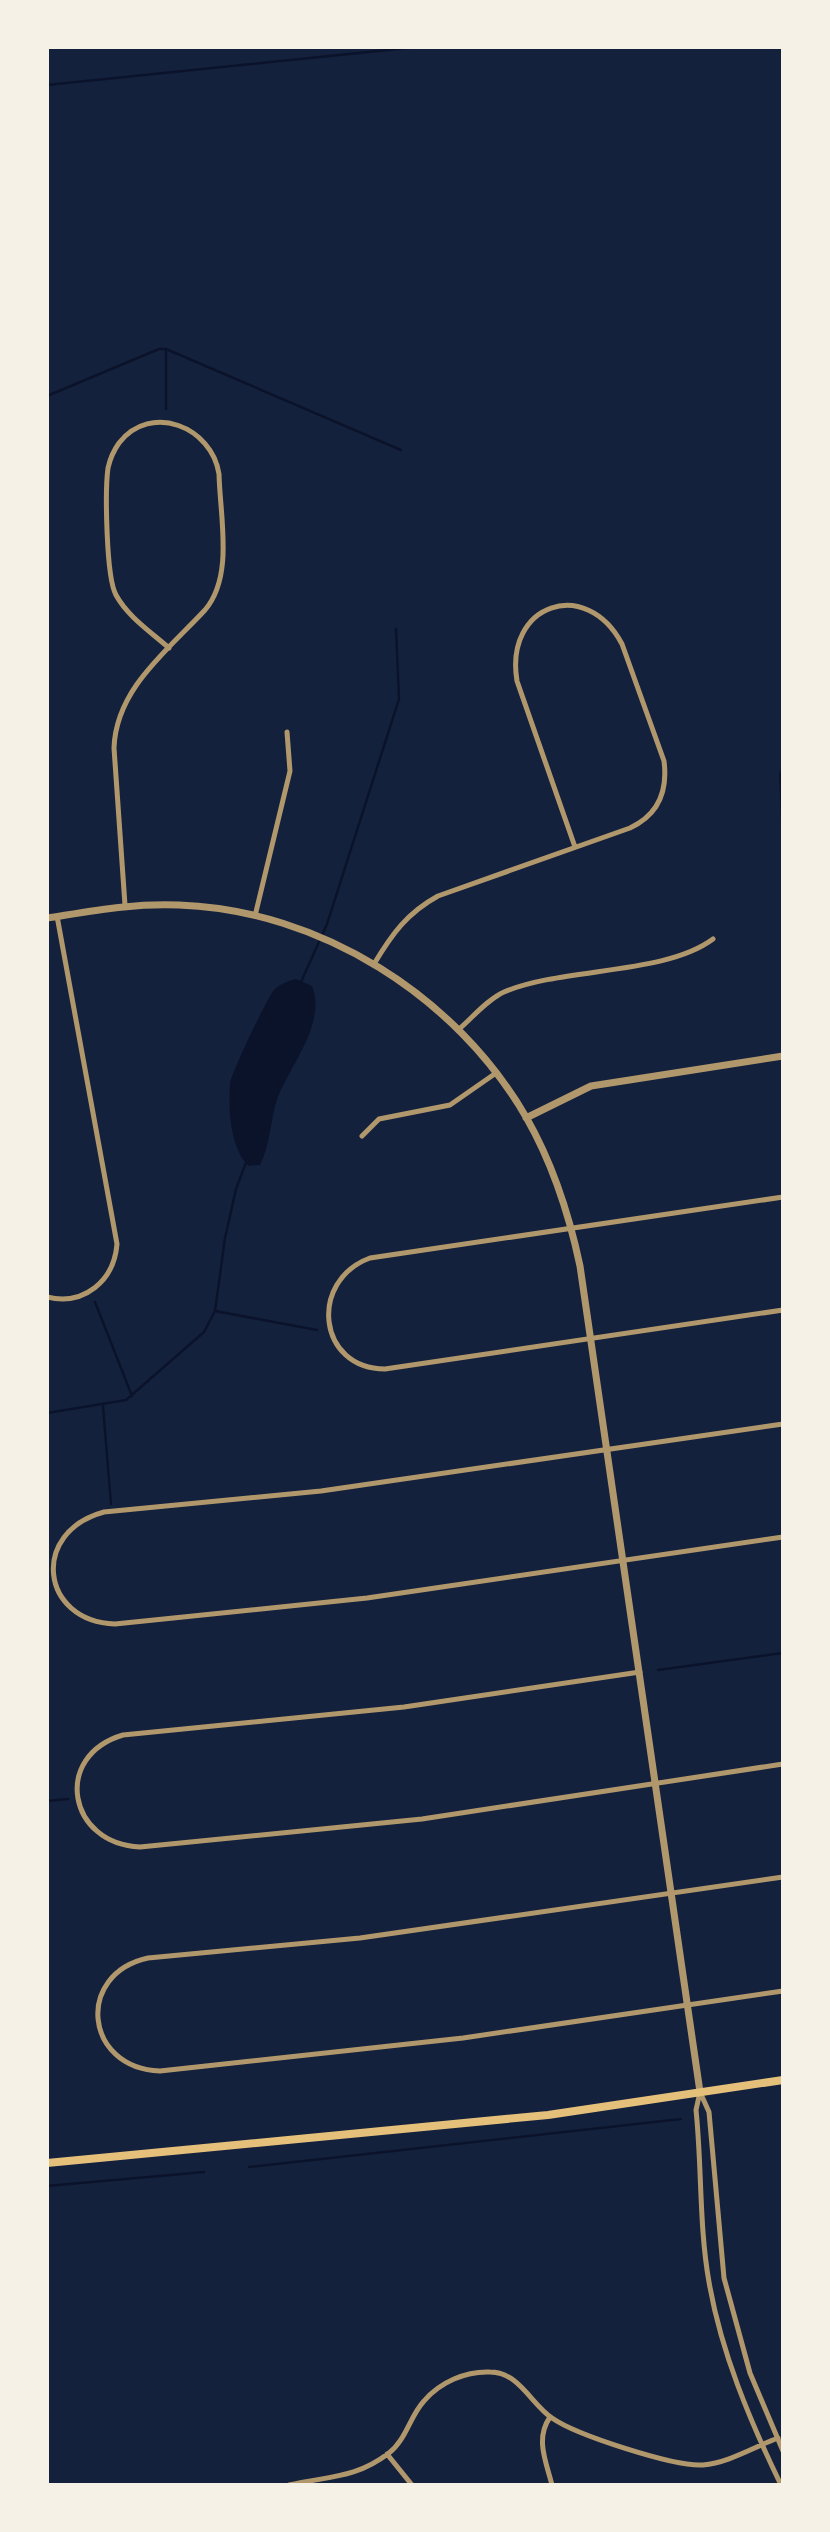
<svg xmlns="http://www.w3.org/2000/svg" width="830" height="2532" font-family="Merriweather,serif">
  <rect width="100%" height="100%" fill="#14213d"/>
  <!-- water -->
  <path fill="#0b132b" d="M783 761V868L779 775Z
    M296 979 312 986C327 1022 291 1064 278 1097 270 1119 271 1143 260 1165L249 1166C230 1150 228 1107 230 1084 231 1073 265 1003 273 991 278 985 289 980 296 979Z"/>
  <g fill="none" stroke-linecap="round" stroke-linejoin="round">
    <!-- stream -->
    <path stroke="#0b132b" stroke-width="2.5" d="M47 85 417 47
      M47 396 159 349H166L401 450
      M166 409V350
      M301 982 327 924 399 699 396 629
      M95 1302 132 1396
      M215 1311 317 1330
      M103 1406 111 1504
      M47 1413 126 1400 204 1332 215 1311 225 1238 236 1189 247 1160
      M658 1670 783 1653
      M47 1801 68 1799
      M249 2167 681 2119
      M47 2186 204 2172"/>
    <!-- minor -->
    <path stroke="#b1986c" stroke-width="5" d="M125 905 114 748C116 689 167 651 205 610 234 576 220 517 219 474 212 427 151 402 119 443 114 450 110 459 108 468 105 490 106 577 116 595 128 617 151 632 169 648
      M255 916 290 771 287 732
      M374 964C392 934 407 913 438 896L630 828C658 815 668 792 664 761L622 644C586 576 504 604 517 681L575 847
      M458 1030C472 1018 488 999 504 992 563 967 665 975 713 939
      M362 1136 379 1119 450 1105 496 1073
      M783 1197 370 1258C308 1281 318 1369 385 1369L783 1310
      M47 1297C84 1306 114 1281 117 1244L57 916
      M783 1424 321 1491 104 1512C30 1532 40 1621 115 1624L367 1598 783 1537
      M640 1672 404 1707 123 1735C52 1756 68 1844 140 1847L422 1819 783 1764
      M783 1877 360 1938 148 1958C75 1974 84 2068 160 2071L463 2038 783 1991
      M700 2092 696 2110C702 2167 699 2226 709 2282 721 2352 750 2421 781 2485
      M700 2092 709 2112 724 2278 750 2373 783 2451
      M550 2417C535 2439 546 2461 552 2485
      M387 2454 412 2485
      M289 2485C328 2476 355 2479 389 2453 406 2440 410 2416 424 2401 440 2382 466 2371 490 2372 519 2372 531 2404 552 2418 576 2435 675 2467 703 2465 728 2463 754 2447 778 2438"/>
    <!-- tertiary -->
    <path stroke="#b1986c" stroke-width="7" d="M47 918C92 911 133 903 179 905 320 910 456 996 526 1117 553 1164 569 1214 580 1266L700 2092
      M526 1118 591 1086 783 1056"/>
    <!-- secondary -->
    <path stroke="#e5c07b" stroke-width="8" d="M47 2163 548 2115 783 2080"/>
  </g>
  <!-- border -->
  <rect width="830" height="2532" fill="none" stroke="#f6f1e7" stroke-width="98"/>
</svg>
